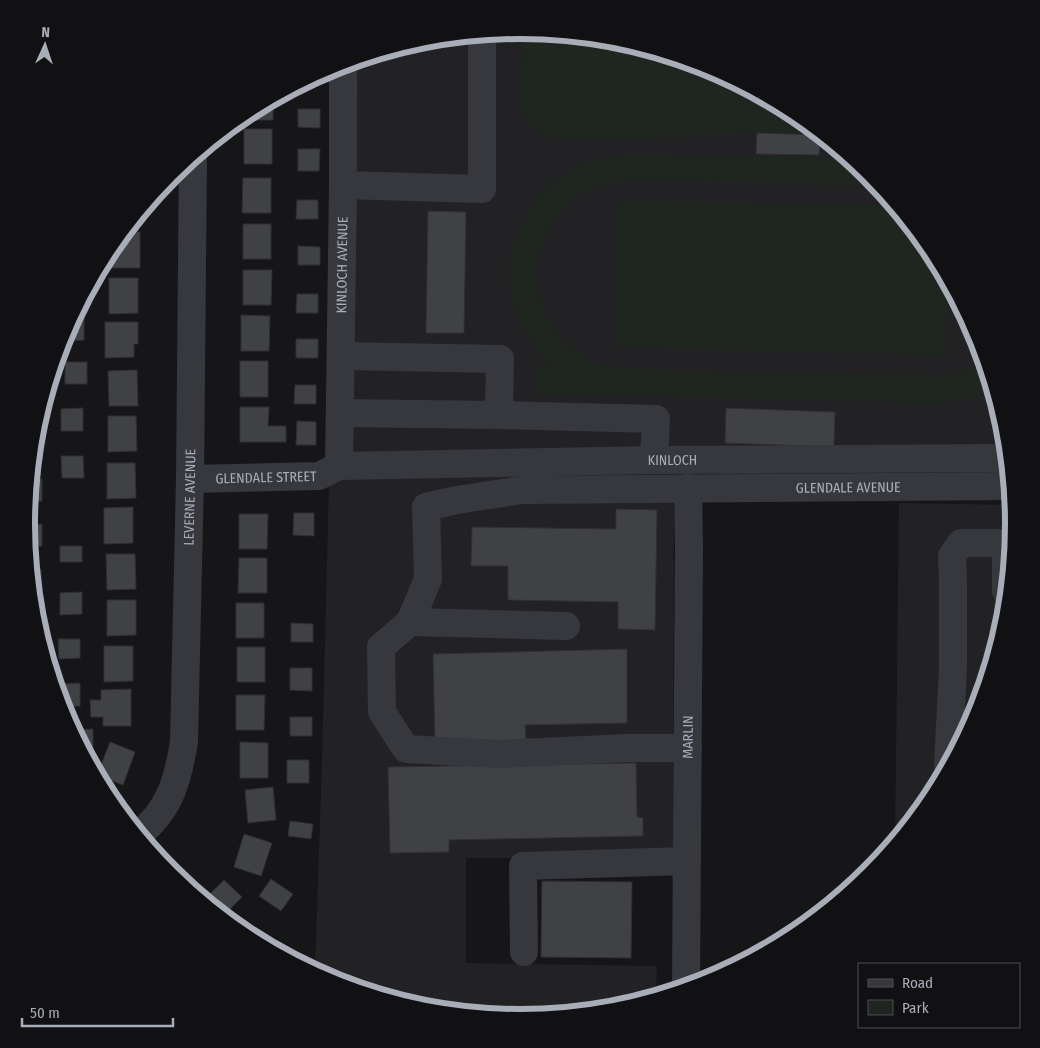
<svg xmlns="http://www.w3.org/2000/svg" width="1040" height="1048" font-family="'Fira Sans Condensed',sans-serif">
  <rect width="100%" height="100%" fill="#161618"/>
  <!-- built -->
  <path fill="#222225" d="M520 30 617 40 709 68 795 114 869 175 931 250 976 335 1004 428 1008 470 674 476 673 858H466V963L657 966 656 996 616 1008 520 1018 423 1008 331 980 315 972 322 760 329 482 335 66 424 40Z
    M899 503 1012 505 1014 524 1004 621 976 713 930 799 895 842Z"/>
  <!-- green -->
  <path fill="#1e261f" d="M525 31 617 40 709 68 795 114 817 132H754L605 141 545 137 524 119 520 99Z
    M627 154 849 159 869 175 878 186 636 179C618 182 600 184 584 192 575 196 567 204 561 211 529 248 530 301 561 338 568 346 588 360 599 363 607 366 616 367 625 369L944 376 967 371 985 363 992 388 970 399 941 403 539 394V366H554C539 352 527 337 518 317 513 305 508 275 510 261 514 238 526 214 540 195 547 185 567 171 579 165 593 158 611 156 627 154Z
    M619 200 895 206 931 250 948 282 946 355 616 348Z"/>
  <!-- building -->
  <path fill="#404145" stroke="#303034" d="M273 99V120H245V114L246 113Z
    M298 109H320V128L298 127Z
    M244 129H272V164H244Z
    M757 133 820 135 819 155 756 154Z
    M298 149H320L319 171H298Z
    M243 178H271V213H242Z
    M297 200H318V219H296Z
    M428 211 466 212 464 333H426Z
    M243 224H271V259H243Z
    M124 232H140V268H111V248Z
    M298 246 320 247V265H298Z
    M243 270H272L271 305H243Z
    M109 278H138V313L109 314Z
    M297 294H318V313H296Z
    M241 315 270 316 269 351H241Z
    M84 318V340L62 341 64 335 73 319Z
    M105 322H138V344H134V357L105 358Z
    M296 339H318V358H296Z
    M240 361H268V397H240Z
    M65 362H87V384H65Z
    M137 370 138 406H109L108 371Z
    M295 385H316V404H294Z
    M240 407H269L268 426H286V442H240Z
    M83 408V431H61V409Z
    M726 408 835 412 834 447 725 443Z
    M108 416H136L137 451 108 452Z
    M297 421 316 422V445H296Z
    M35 439H41V455H33Z
    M61 456H83L84 478H62Z
    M107 463H135L136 498 107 499Z
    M31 479H42V501L28 502Z
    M133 507V543L104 544V508Z
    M616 509 657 510 655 630 618 629V602L508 600V566H471L472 527 616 529Z
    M294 513H314V536L293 535Z
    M239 514H268L267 549H239Z
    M42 524V546L28 547 26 525Z
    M60 546H82V562H60Z
    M106 554H135L136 589 107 590Z
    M239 558H267V593H238Z
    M31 569H41L42 591H33Z
    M82 592V614L60 615V593Z
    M107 600H136V635L107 636Z
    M236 603H264V638H236Z
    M42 615V638H41L35 616Z
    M291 623 313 624V642H291Z
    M58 639H80V658L59 659Z
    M104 646H133V681L104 682Z
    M237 647H265V682H237Z
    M627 649V723L525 725 526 742H435L433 654Z
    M290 668H312V691L290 690Z
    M80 683V706H62L58 694V684Z
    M131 689V726H103V717H91L90 700H101V690Z
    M236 695H265L264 730H236Z
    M290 717H312V736H290Z
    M93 729V751L85 752 73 730Z
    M110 742 135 752 123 785 97 775Z
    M240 742 268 743V778H240Z
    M287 760H309V783H287Z
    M636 763 637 817 643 818V836L449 840V852L390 853 388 767Z
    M273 787 276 820 248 823 245 790Z
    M290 821 313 824 311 839 288 836Z
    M244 834 272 843 261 876 234 867Z
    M271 879 293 894 281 911 259 896Z
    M224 880 242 897 223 916 204 900Z
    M542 881 632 882 631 958 541 957Z"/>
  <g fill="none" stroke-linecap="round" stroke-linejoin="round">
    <!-- minor -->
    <g stroke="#37383d" stroke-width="28">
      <path d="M343 185 482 189V34"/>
      <path d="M340 413 499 415 500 359 341 356"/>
      <path d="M499 415 656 419 654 460"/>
      <path id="s1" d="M339 466 343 185V64"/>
      <path id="s2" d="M190 479 319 476 339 466 654 460 1007 458"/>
      <path d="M410 622 566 626"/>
      <path id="s3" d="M688 748H627L500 754 406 749 382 712 381 647 410 622 428 579 426 507 457 500 522 490 1010 486"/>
      <path d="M948 765 953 668V580L952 556 961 543H1006V591"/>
      <path id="s4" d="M139 834C170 810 178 779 184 742L190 479 193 156"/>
      <path d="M524 952 523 866 687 861"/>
      <path id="s5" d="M686 987 689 548 688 488"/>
    </g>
  </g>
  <g text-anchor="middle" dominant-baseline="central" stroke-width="4.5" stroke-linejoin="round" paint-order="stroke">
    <!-- street labels -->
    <g font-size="14" fill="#a8adb8" stroke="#111113">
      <text stroke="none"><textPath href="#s1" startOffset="201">KINLOCH AVENUE</textPath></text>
      <text stroke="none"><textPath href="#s2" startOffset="485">KINLOCH</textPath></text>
      <text stroke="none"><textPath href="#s2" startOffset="76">GLENDALE STREET</textPath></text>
      <text stroke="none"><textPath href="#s3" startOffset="972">GLENDALE AVENUE</textPath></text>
      <text stroke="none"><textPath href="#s4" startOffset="350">LEVERNE AVENUE</textPath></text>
      <text stroke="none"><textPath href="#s5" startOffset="250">MARLIN</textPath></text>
    </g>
  </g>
  <!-- crop -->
  <path d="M0 0H1040V1048H0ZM35 524a485 485 0 1 1 970 0a485 485 0 1 1-970 0Z" fill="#111113" fill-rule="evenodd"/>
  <path fill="none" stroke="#a8adb8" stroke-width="6" d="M35 524a485 485 0 1 1 970 0a485 485 0 1 1-970 0Z"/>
  <!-- legend -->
  <rect x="858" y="963" width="162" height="65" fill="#111113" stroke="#4d4f55"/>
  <rect x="868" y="979" width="25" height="8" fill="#37383d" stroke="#4d4f55"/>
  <text x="902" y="988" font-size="15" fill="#a8adb8">Road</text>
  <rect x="868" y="1000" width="25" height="15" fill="#1e261f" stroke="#4d4f55"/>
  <text x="902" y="1013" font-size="15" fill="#a8adb8">Park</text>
  <!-- north arrow -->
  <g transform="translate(45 45) rotate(3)" stroke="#111113" stroke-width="4" paint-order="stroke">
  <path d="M0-4L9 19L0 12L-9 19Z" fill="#a8adb8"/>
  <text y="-8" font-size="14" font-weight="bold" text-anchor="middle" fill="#a8adb8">N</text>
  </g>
  <!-- scale -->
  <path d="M22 1018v8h151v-8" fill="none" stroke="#a8adb8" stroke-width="2.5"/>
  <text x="30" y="1018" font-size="15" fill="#a8adb8" stroke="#111113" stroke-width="4" paint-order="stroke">50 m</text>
</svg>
